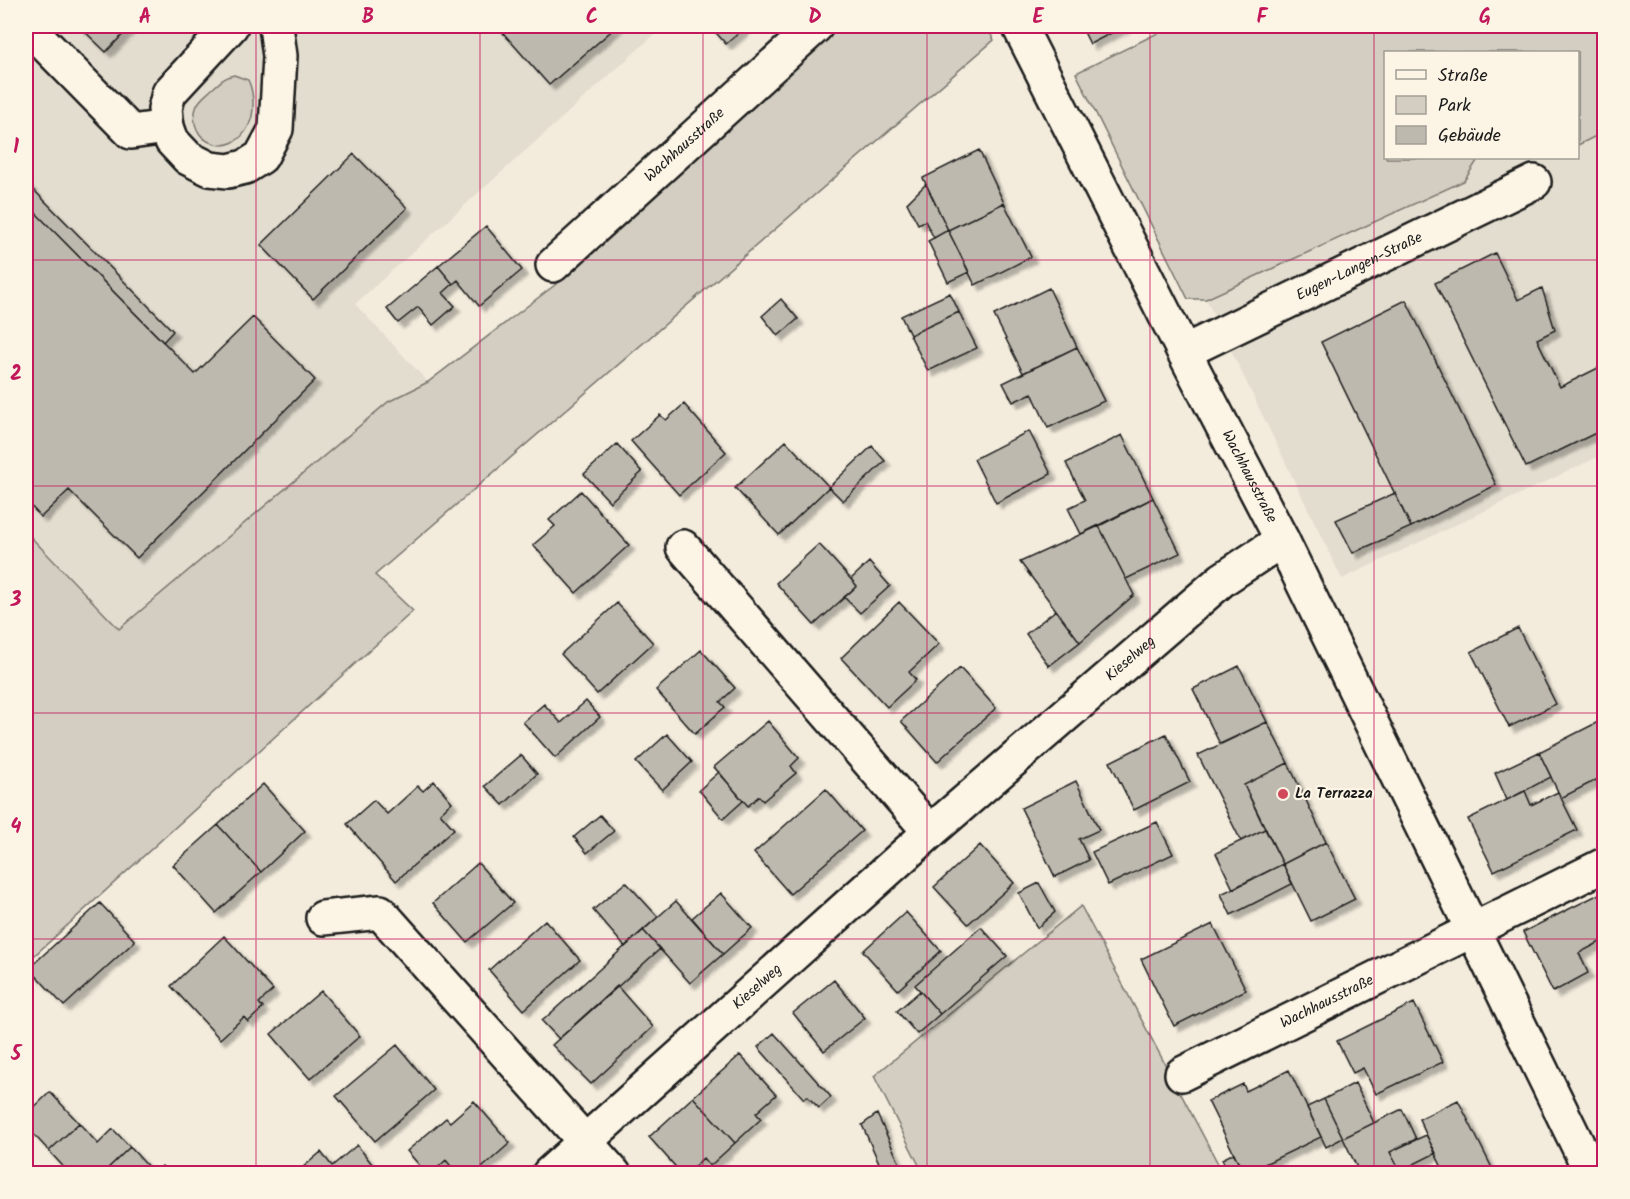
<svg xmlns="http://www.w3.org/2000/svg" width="1630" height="1199" font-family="Kalam,sans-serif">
  <defs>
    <filter id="shadow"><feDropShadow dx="5.5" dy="5.5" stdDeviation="1.5" flood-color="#0004"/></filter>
  </defs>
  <rect width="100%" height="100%" fill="#f3ecdd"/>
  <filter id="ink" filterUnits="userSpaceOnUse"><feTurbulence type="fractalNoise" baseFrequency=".0167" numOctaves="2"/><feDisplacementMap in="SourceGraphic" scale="12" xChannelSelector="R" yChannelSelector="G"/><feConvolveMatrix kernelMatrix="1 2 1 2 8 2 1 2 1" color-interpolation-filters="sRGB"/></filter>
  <g filter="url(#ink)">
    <!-- built -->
    <path fill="#e3ddcf" d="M26 26H664L355 304 428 382 388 402 119 629 26 532Z
      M1604 132V454L1342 579 1206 299 1464 181 1477 158H1578V145Z"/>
    <!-- green -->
    <path fill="#d3cec1" stroke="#78756e" stroke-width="1.5" d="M838 26H986L994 40 375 575 413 611 26 963V532L119 629 388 402 428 382 564 278Z
      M1172 26H1604V132L1578 145V52H1386V158H1479L1464 181 1206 299H1188L1076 73Z
      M234 75 248 80C254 92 255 113 249 125 232 162 185 142 196 108 198 100 206 95 211 90 219 83 224 77 234 75Z
      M1081 906 1223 1173H923L874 1076Z"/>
    <!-- building -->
    <path fill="#beb9ae" stroke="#1c1c1c" stroke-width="1.5" filter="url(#shadow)" d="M79 26H131L106 52Z
      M497 26H617L549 85Z
      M710 26H747L726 44Z
      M1081 26H1125L1090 44Z
      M979 150 1004 203 948 230 923 178Z
      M354 154 407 208 313 299 261 245Z
      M26 182 173 331 163 342 26 203Z
      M926 184 948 230 934 238 925 221 918 224 907 203Z
      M26 203 195 374 253 317 315 380 137 558 69 490 41 517 26 501Z
      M1004 203 1031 257 975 285 948 230Z
      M486 226 522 270 479 306 458 280 453 284 438 266Z
      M948 230 969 272 948 282 928 241Z
      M1495 253 1518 300 1542 288 1555 330 1537 339 1560 387 1604 365V429L1526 467 1435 283Z
      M438 266 453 284 443 293 455 306 433 325 418 307 398 323 387 309Z
      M1049 288 1077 347 1023 373 994 315Z
      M950 293 959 312 910 335 901 316Z
      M781 299 798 319 778 336 762 316Z
      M1406 300 1496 485 1411 527 1321 342Z
      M959 312 977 348 928 371 910 335Z
      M1077 347 1104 401 1048 428 1032 393 1013 402 1003 383Z
      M684 404 726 452 679 495 631 441 660 415 666 420Z
      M1029 431 1051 474 996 503 974 459Z
      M1122 435 1153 498 1081 534 1068 508 1085 500 1066 463Z
      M786 441 829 487 779 535 735 488Z
      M617 444 642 472 610 502 584 474Z
      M872 446 885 461 843 501 829 487Z
      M581 491 629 545 576 593 533 545 555 526 549 520Z
      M1395 493 1411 527 1353 553 1336 520Z
      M1153 498 1180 553 1126 579 1099 526Z
      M1099 526 1134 595 1080 642 1020 562Z
      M819 544 857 586 814 625 776 583Z
      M869 562 890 586 860 613 844 597 857 586 851 579Z
      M899 602 939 644 909 672 916 680 887 707 841 658Z
      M617 603 653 643 597 694 561 654Z
      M1056 610 1080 642 1049 666 1026 634Z
      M1518 628 1556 704 1509 727 1471 652Z
      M701 650 735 688 720 702 725 707 695 734 656 690Z
      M1239 666 1267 722 1220 744 1193 689Z
      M960 668 996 708 937 762 901 721Z
      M586 701 600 717 555 758 523 722 544 704 561 723Z
      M1604 719V776L1561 798 1539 752Z
      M768 721 799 758 791 766 796 773 763 801 759 796 748 806 714 767Z
      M1267 722 1288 763 1244 785 1265 829 1241 841 1198 755Z
      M667 734 692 762 662 790 636 762Z
      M1166 734 1190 782 1134 810 1110 762Z
      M1539 752 1551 777 1507 800 1495 773Z
      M521 755 537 774 503 805 485 786Z
      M1288 763 1326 842 1283 864 1244 785Z
      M719 772 743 801 723 819 699 790Z
      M434 781 452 802 440 813 454 829 396 881 347 824 374 800 387 814 418 786 423 791Z
      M1076 781 1099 830 1079 839 1089 860 1055 877 1021 808Z
      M263 784 305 831 261 872 218 825Z
      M826 789 862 831 790 894 754 853Z
      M1525 791 1531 805 1558 792 1577 830 1494 871 1468 819Z
      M600 815 614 831 587 853 574 837Z
      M1157 822 1173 854 1108 885 1092 852Z
      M218 825 261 872 216 913 173 865Z
      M1265 829 1283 864 1233 889 1216 853Z
      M1326 842 1355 899 1311 921 1283 864Z
      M980 845 1014 883 968 924 934 887Z
      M478 863 513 903 467 942 433 903Z
      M1283 864 1292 884 1231 915 1221 894Z
      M626 882 658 917 625 947 593 910Z
      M1039 883 1055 912 1037 928 1019 893Z
      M721 893 752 928 723 954 692 918Z
      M1601 893 1604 901V940L1579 953 1588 973 1553 992 1523 932Z
      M676 901 723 954 690 983 643 930Z
      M100 903 135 941 64 1006 29 968Z
      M906 912 941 951 898 990 863 951Z
      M545 920 580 960 524 1010 489 970Z
      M1213 924 1246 990 1174 1026 1141 959Z
      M981 927 1007 956 940 1014 915 985Z
      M643 930 660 949 559 1039 542 1021Z
      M224 936 273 990 259 1003 263 1008 248 1022 244 1017 220 1039 171 986Z
      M834 980 865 1018 824 1051 793 1013Z
      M617 986 653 1027 591 1084 552 1045Z
      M321 991 360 1036 310 1079 271 1034Z
      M920 991 940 1014 917 1034 897 1011Z
      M1414 1003 1443 1062 1376 1094 1363 1068 1353 1073 1337 1041Z
      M774 1033 831 1097 819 1108 807 1096 804 1099 758 1047Z
      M397 1045 434 1090 375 1141 336 1096Z
      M740 1055 776 1095 756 1113 761 1119 735 1143 693 1097Z
      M1289 1070 1321 1137 1244 1174 1208 1101 1243 1084 1246 1091Z
      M1355 1083 1374 1123 1343 1138 1324 1099Z
      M50 1092 79 1123 49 1151 26 1126V1115Z
      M693 1097 735 1143 710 1166 703 1158 687 1174H682L649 1137Z
      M1324 1099 1343 1138 1326 1147 1307 1107Z
      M1458 1100 1495 1174H1445L1419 1119Z
      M474 1101 510 1143 475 1174H457L446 1160 431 1174H427L407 1151 446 1118 450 1122Z
      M1402 1109 1416 1139 1390 1152 1401 1174H1360L1343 1138Z
      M877 1114 903 1171 901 1174H884L862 1125Z
      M79 1123 98 1144 113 1129 130 1147 102 1174H70L49 1151Z
      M1426 1135 1436 1153 1400 1171 1390 1152Z
      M357 1145 380 1174H295L321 1152 332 1166Z
      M130 1147 154 1173 102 1174Z
      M1234 1153 1244 1174H1229L1222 1159Z
      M162 1166 169 1174H154V1173Z"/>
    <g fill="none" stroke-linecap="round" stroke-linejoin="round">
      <!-- minor casing -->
      <g stroke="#1c1c1c" stroke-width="38">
        <g id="minor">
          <path d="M27 26 131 132 167 127"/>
          <path d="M231 26 169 93 165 109 167 127 172 141 188 158 210 169 228 171 245 167 261 157 276 129 280 56 276 26"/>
          <path id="s1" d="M1019 26 1184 352 1282 540 1592 1174"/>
          <path id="s2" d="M553 265 816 26"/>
          <path id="s3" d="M1184 352 1534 182"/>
          <path d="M683 547 930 832"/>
          <path d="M323 918 380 912 614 1174"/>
          <path id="s4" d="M1182 1074 1604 865"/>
          <path id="s5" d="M549 1174 930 832 1223 579 1282 540"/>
        </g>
      </g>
      <!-- minor -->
      <use href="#minor" stroke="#fcf5e5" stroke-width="33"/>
    </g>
  </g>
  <!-- grid -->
  <path fill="none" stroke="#c2185b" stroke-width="1.5" stroke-opacity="0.55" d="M256 26V1174M480 26V1174M703 26V1174M927 26V1174M1150 26V1174M1374 26V1174M26 260H1604M26 486H1604M26 713H1604M26 939H1604"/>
  <!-- markers -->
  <circle fill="#d1495b" stroke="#fcf5e5" stroke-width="2" cx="1283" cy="794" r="6"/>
  <g text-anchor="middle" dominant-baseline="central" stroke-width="4.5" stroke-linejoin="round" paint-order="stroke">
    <!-- street labels -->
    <g font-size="15" fill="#1c1c1c" stroke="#fcf5e5">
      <text stroke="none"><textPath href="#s2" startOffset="178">Wachhausstraße</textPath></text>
      <text stroke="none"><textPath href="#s3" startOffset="195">Eugen-Langen-Straße</textPath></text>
      <text stroke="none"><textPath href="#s1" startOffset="506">Wachhausstraße</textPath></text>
      <text stroke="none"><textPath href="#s5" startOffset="777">Kieselweg</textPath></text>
      <text stroke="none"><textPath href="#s5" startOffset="280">Kieselweg</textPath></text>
      <text stroke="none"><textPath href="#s4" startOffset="162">Wachhausstraße</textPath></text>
    </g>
    <!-- poi labels -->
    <g font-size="15" font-weight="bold" fill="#1c1c1c" stroke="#fcf5e5" text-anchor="start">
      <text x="1295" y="794">La Terrazza</text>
    </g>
  </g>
  <!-- margin -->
  <rect width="1630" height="1199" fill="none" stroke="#fcf5e5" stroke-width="66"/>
  <!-- legend -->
  <rect x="1384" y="51" width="195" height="108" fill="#fcf5e5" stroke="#a29e95" stroke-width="1.5"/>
  <rect x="1396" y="70" width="30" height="9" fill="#fcf5e5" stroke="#a29e95" stroke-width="1.5"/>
  <text x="1438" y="81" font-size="18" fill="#1c1c1c">Straße</text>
  <rect x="1396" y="96" width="30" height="18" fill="#d3cec1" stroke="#a29e95" stroke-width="1.5"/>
  <text x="1438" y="111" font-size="18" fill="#1c1c1c">Park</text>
  <rect x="1396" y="126" width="30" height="18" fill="#beb9ae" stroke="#a29e95" stroke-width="1.5"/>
  <text x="1438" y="141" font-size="18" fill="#1c1c1c">Gebäude</text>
  <rect x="33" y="33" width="1564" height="1133" fill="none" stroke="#c2185b" stroke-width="2"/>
  <g font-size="20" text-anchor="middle" font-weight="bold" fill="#c2185b">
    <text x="145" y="23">A</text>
    <text x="368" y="23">B</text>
    <text x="592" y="23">C</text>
    <text x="815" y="23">D</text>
    <text x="1038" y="23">E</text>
    <text x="1262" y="23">F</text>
    <text x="1485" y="23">G</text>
    <text x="16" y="153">1</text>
    <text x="16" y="380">2</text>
    <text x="16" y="606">3</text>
    <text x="16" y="833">4</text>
    <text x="16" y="1060">5</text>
  </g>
</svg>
